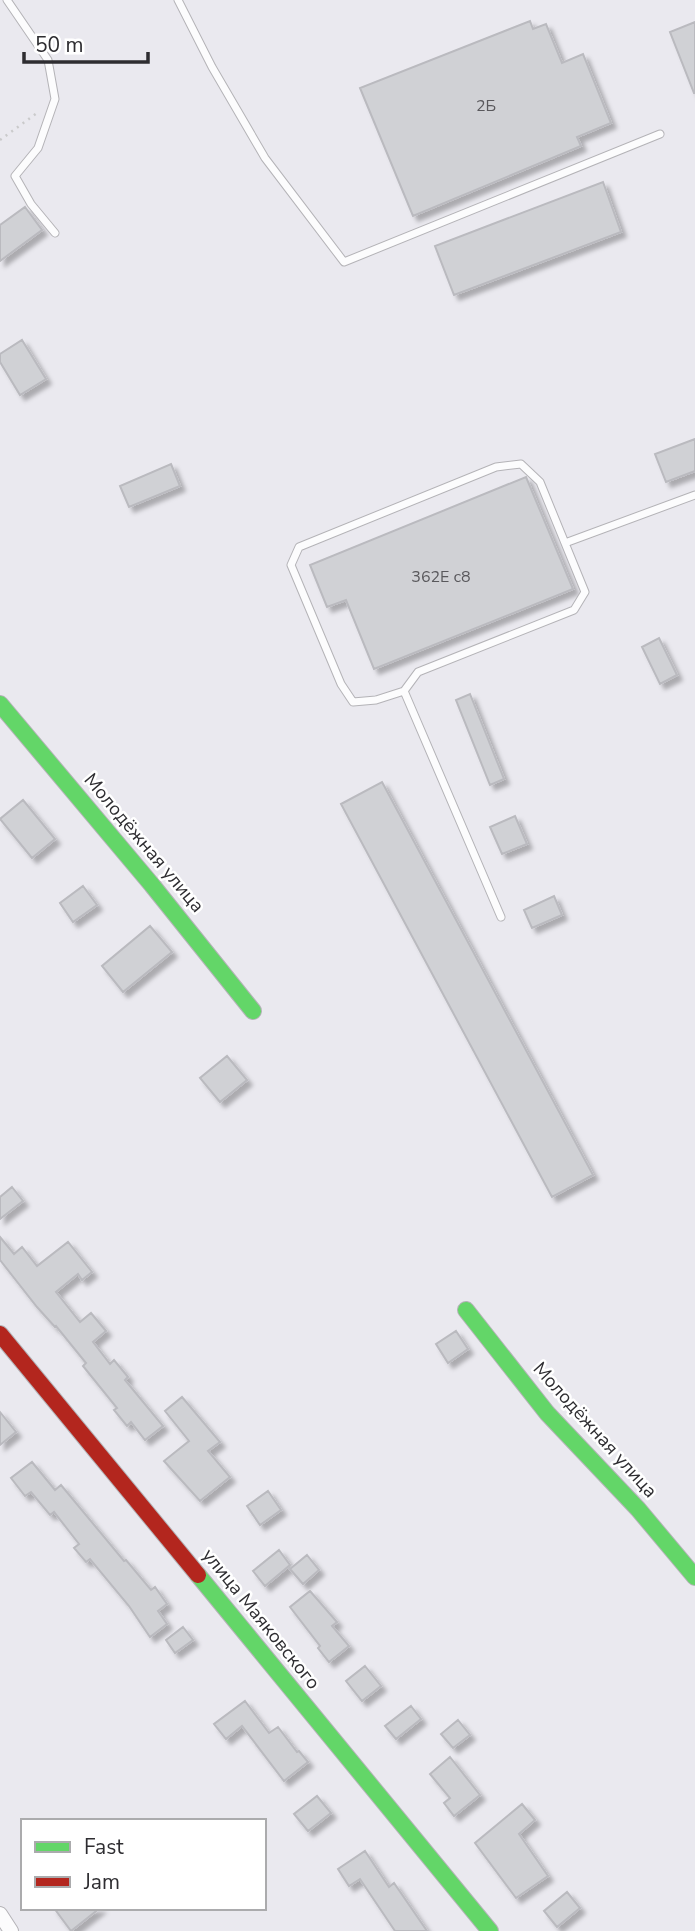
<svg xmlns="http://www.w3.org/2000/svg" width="695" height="1931" font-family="'Nunito Sans',sans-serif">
  <defs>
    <filter id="shadow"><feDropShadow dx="5" dy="5" stdDeviation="2" flood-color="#0004"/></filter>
  </defs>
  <rect width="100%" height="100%" fill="#eae9ef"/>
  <!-- building -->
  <path fill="#d0d1d5" stroke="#bababf" stroke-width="2" filter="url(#shadow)" d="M530 21 533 29 546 24 562 63 583 54 611 123 577 137 581 146 413 216 360 88Z
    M695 22V93H694L670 32Z
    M603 182 621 232 454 295 435 246Z
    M25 207 42 230 0 261V225Z
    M22 340 46 379 20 395 0 362V354Z
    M695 439V471L666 482 655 454Z
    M171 464 180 486 129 507 120 486Z
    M526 477 573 589 374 669 346 600 327 607 310 565Z
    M659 638 677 675 660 684 642 647Z
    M470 694 504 779 490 785 456 700Z
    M382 782 593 1175 552 1197 341 804Z
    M23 800 55 839 32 858 0 819Z
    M515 816 527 844 502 854 490 827Z
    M83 886 97 905 73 922 60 903Z
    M554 896 562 915 532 928 524 910Z
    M150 926 172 952 123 992 102 966Z
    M227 1056 247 1080 220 1102 200 1078Z
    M12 1187 23 1201 0 1219V1197Z
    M0 1237 14 1254 22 1247 37 1266 68 1242 92 1272 82 1280 78 1274 56 1292 80 1322 91 1313 106 1331 93 1342 110 1364 114 1360 128 1377 125 1380 163 1426 145 1440 131 1422 127 1426 114 1410 117 1408 83 1366 86 1363 56 1326 55 1327 37 1307 0 1260Z
    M456 1331 468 1349 448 1363 436 1344Z
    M182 1397 220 1442 208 1451 230 1477 200 1501 164 1461 189 1441 165 1411Z
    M0 1412 16 1432 0 1445Z
    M32 1462 55 1490 61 1485 124 1561 126 1560 151 1590 155 1587 167 1604 158 1611 167 1624 150 1637 129 1606 90 1559 86 1562 74 1548 79 1544 54 1512 50 1515 31 1492 25 1496 11 1478Z
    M268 1491 281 1510 260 1525 247 1506Z
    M279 1550 290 1565 265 1586 253 1571Z
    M307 1555 319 1570 303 1584 290 1569Z
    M310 1591 337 1622 332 1626 349 1646 329 1662 318 1648 320 1646 290 1607Z
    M183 1627 193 1640 175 1653 166 1640Z
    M365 1666 381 1686 362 1701 346 1681Z
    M245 1701 269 1733 278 1727 297 1752 299 1751 308 1762 284 1781 242 1726 226 1739 214 1724Z
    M411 1706 421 1719 396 1739 385 1726Z
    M458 1720 470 1735 453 1748 441 1734Z
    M450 1757 480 1795 454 1816 444 1803 450 1798 430 1774Z
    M317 1796 331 1813 308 1831 294 1814Z
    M522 1804 535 1820 519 1834 548 1876 516 1898 475 1843Z
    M365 1851 389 1887 394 1883 427 1931H395L360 1879 349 1886 338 1869Z
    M567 1892 580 1908 557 1927 544 1911Z
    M54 1908H100L71 1931Z"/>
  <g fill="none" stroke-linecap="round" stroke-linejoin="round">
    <!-- lane casing -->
    <g stroke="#b4b3b7" stroke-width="9">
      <path id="lane" d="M7 0 48 60 55 99 38 148 15 176 31 204 55 233
        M178 0 212 67 265 158 344 262 660 134
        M521 464 540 482 585 592 574 610 418 672 404 691 376 700 353 702 341 684 291 565 299 547 496 467Z
        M565 543 695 495
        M404 691 501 917"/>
    </g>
    <!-- street casing -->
    <g stroke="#b4b3b7" stroke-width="16">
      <path id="street" d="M0 1914 11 1931"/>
    </g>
    <!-- fast casing -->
    <g stroke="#b4b3b7" stroke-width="18">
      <path id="fast" d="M0 704 152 885 253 1011
        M466 1310 547 1413 638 1509 695 1577
        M198 1575 490 1931"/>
    </g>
    <!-- jam casing -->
    <g stroke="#b4b3b7" stroke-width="18">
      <path id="jam" d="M0 1334 198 1575"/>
    </g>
    <!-- path -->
    <path stroke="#cacacb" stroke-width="2.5" stroke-dasharray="2 5" stroke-linecap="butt" d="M0 140 37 113"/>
    <!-- lane -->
    <use href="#lane" stroke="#fcfcfd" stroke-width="7"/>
    <!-- street -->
    <use href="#street" stroke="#fcfcfd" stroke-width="14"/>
    <!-- fast -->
    <use href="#fast" stroke="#63d668" stroke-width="16"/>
    <!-- jam -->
    <use href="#jam" stroke="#b3261e" stroke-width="16"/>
  </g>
  <g text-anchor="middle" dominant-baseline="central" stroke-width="5" stroke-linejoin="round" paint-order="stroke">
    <!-- number labels -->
    <g font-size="16" fill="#59585c">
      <text x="486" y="106">2Б</text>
      <text x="441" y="577">362Е с8</text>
    </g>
    <!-- street labels -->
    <g font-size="19" fill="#2e2d31" stroke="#fff">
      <text transform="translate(144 843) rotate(50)">Молодёжная улица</text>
      <text transform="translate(595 1430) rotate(48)">Молодёжная улица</text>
      <text transform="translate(261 1619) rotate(51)">улица Маяковского</text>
    </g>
  </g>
  <!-- legend -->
  <rect x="21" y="1819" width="245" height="91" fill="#ffffff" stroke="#ababad" stroke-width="2"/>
  <rect x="35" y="1842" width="35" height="10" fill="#63d668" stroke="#ababad" stroke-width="2"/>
  <text x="84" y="1854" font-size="21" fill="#2e2d31">Fast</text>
  <rect x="35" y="1877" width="35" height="10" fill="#b3261e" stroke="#ababad" stroke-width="2"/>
  <text x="84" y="1889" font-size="21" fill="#2e2d31">Jam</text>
  <!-- scale -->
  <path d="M24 52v10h124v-10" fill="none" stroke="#2e2d31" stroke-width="3.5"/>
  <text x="35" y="52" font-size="21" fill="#2e2d31" stroke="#ffffff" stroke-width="5" paint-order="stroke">50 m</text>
</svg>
